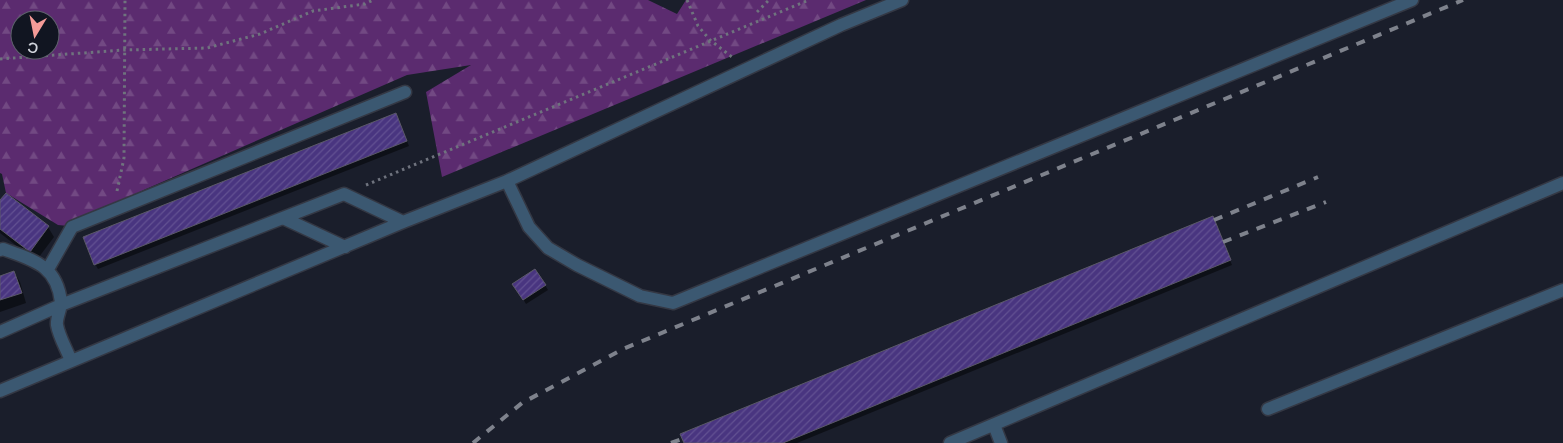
<svg xmlns="http://www.w3.org/2000/svg" width="1563" height="443" font-family="Manrope,sans-serif">
  <defs>
    <pattern id="forest-firs" width="22" height="20" patternUnits="userSpaceOnUse" patternTransform="scale(1.25)"><rect width="22" height="20" fill="#5b2b6f"/><path d="M5 1l3.5 6h-7zM16 11l3.5 6h-7z" fill="#724983"/></pattern>
    <pattern id="building-hatch" width="6" height="6" patternUnits="userSpaceOnUse" patternTransform="scale(1.25)"><rect width="6" height="6" fill="#493580"/><path d="M-1 1l2-2M0 6l6-6M5 7l2-2" fill="none" stroke="#625192"/></pattern>
  </defs>
  <rect width="100%" height="100%" fill="#1a1e2b"/>
  <!-- forest -->
  <path fill="url(#forest-firs)" fill-rule="evenodd" d="M0 0H648L677 14 686 0H866L442 177 426 92 471 65 407 75 146 189 108 207 79 227 58 225 6 193 2 174 0 173ZM20 20H50V50H20Z"/>
  <!-- shadow -->
  <path fill="#0007" d="M398 120 409 146 98 269 95 264Z
    M6 195 48 227 54 237 36 261 0 233V202Z
    M1215 222 1232 265 797 443H685Z
    M14 272 20 282 26 303 0 312V277Z
    M514 284 545 285 548 290 526 304Z"/>
  <!-- building -->
  <path fill="url(#building-hatch)" stroke="#5b5968" d="M396 113 407 141 94 265 83 237Z
    M6 193 49 226 30 252 0 229V200Z
    M1213 216 1231 260 783 443H684L680 434Z
    M535 269 546 285 523 300 512 284Z
    M14 271 22 293 0 300V276Z"/>
  <g fill="none" stroke-linecap="round" stroke-linejoin="round">
    <!-- minor casing -->
    <g stroke="#343844" stroke-width="15">
      <path id="minor" d="M507 181 529 227 548 248 577 265 640 296 673 303 1412 0
        M283 218 345 247
        M0 250 3 249C33 260 57 265 61 302 61 310 56 318 57 325 59 337 67 350 71 361
        M48 269 72 227 405 92
        M0 332 61 305 344 194 403 222
        M0 391 403 222 507 181 841 25 902 0
        M1268 409 1563 290
        M994 425 1001 443
        M950 443 1563 183"/>
    </g>
    <!-- path -->
    <path stroke="#6f737e" stroke-width="3" stroke-dasharray="2.5 4" stroke-linecap="butt" d="M687 0 698 26 710 40 732 57
      M757 12 769 0
      M0 59 124 50 207 48 260 34 313 11 365 4 373 0
      M366 185 809 0
      M117 191 124 158 125 0"/>
    <!-- minor -->
    <use href="#minor" stroke="#3b5871" stroke-width="12"/>
    <!-- rail -->
    <path stroke="#7e828c" stroke-width="4" stroke-dasharray="9 9" stroke-linecap="butt" d="M1214 220 1318 177
      M1223 242 1326 202
      M473 443 522 403 623 349 1463 0
      M671 443 682 439"/>
  </g>
  <!-- north arrow -->
  <g transform="translate(35 35) rotate(190)"><circle r="24" fill="#111521" stroke="#5e626c"/>
  <path d="M0-4L9 19L0 12L-9 19Z" fill="#f59b98"/>
  <text y="-8" font-size="14" font-weight="bold" text-anchor="middle" fill="#d1d5dd">С</text>
  </g>
</svg>
